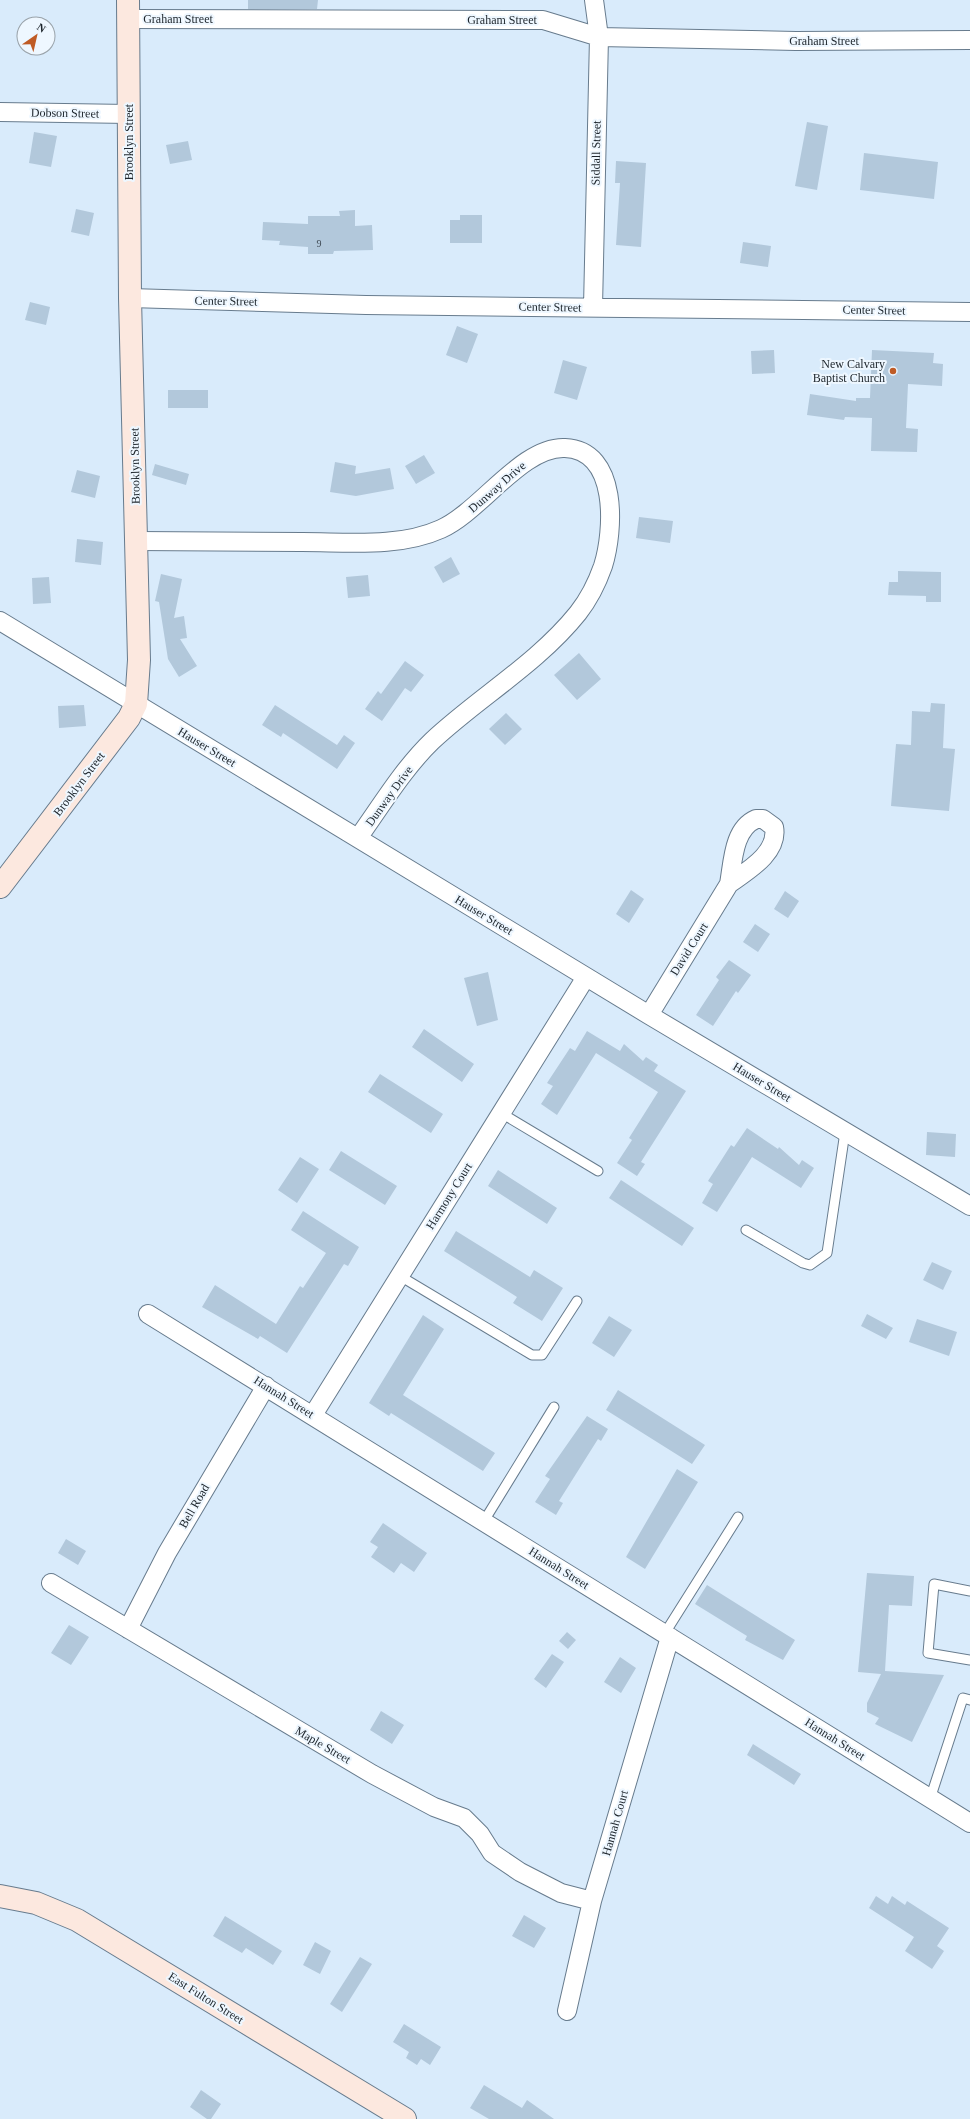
<svg xmlns="http://www.w3.org/2000/svg" width="970" height="2119" font-family="'Times New Roman',serif">
  <rect width="100%" height="100%" fill="#d9ebfb"/>
  <!-- building -->
  <path fill="#b2c8db" d="M248 0H318L317 9H248Z
    M807 122 828 126 817 190 795 186Z
    M34 132 57 136 51 167 29 163Z
    M188 141 192 160 170 164 166 145Z
    M864 153 938 162 934 199 860 190Z
    M616 161 646 163 641 247 616 245 620 183H615Z
    M76 209 94 213 89 236 71 232Z
    M355 210V226L372 225 373 250 334 251 333 254H308V247L279 245 280 241 262 240 263 222 308 224V216H340L339 211Z
    M460 215H482V243H450V220H460Z
    M743 242 771 246 768 267 740 263Z
    M30 302 50 307 46 325 25 320Z
    M457 326 478 334 467 363 446 355Z
    M774 350 775 373 752 374 751 351Z
    M872 350 934 353 933 363 943 364 942 386 908 384 906 428 918 429 917 452 871 451 872 418 845 417 844 420 807 415 810 394 856 401V398H870Z
    M563 360 587 367 577 400 554 393Z
    M168 390H208V408H168Z
    M424 455 435 473 416 484 405 466Z
    M335 462 356 466 355 474 390 468 394 489 356 496 330 492Z
    M155 464 189 474 186 485 152 475Z
    M77 470 100 476 95 498 71 492Z
    M639 517 673 521 670 543 636 538Z
    M77 539 103 542 101 565 75 562Z
    M451 557 460 574 443 583 434 567Z
    M898 571 941 572V602H926V596L888 595 889 582H898Z
    M161 574 182 579 174 618 184 616 187 638 180 639 197 666 179 677 168 659 159 602 155 601Z
    M368 575 370 596 348 598 346 577Z
    M49 577 51 603 33 604 32 578Z
    M579 653 601 679 577 700 554 675Z
    M405 661 424 675 411 692 405 688 382 721 365 709 378 691 381 694Z
    M931 703 945 704 943 748 955 749 949 811 891 806 896 744 911 745 912 711 930 712Z
    M84 705 86 726 59 728 58 706Z
    M275 705 337 745 344 735 355 743 337 769 283 733 281 737 262 725Z
    M506 713 522 729 505 745 489 729Z
    M631 890 644 899 629 923 616 914Z
    M785 891 799 901 788 918 774 909Z
    M755 924 770 934 758 952 743 942Z
    M729 960 751 975 738 993 736 991 713 1026 696 1015 719 980 716 977Z
    M488 972 498 1020 477 1026 464 978Z
    M424 1029 474 1064 462 1082 412 1047Z
    M587 1031 620 1051 624 1044 643 1061 646 1057 658 1065 654 1071 686 1091 641 1162 645 1164 637 1176 617 1163 632 1140 629 1138 658 1092 596 1053 557 1115 541 1104 553 1086 547 1083 570 1048 575 1051Z
    M380 1074 443 1114 431 1133 368 1092Z
    M747 1128 778 1149 779 1147 799 1165 802 1160 814 1168 801 1188 752 1157 717 1212 702 1203 713 1184 708 1181 731 1145 734 1147Z
    M927 1132 956 1134 955 1157 926 1155Z
    M341 1151 397 1186 385 1205 329 1170Z
    M300 1157 319 1169 297 1203 278 1190Z
    M498 1170 557 1208 547 1224 488 1186Z
    M621 1180 694 1228 682 1246 609 1198Z
    M303 1211 359 1247 348 1266 344 1264 287 1353 260 1336 258 1339 202 1307 215 1285 276 1324 300 1286 303 1288 326 1253 291 1230Z
    M456 1231 530 1277 534 1270 563 1288 542 1321 513 1303 517 1297 444 1251Z
    M932 1262 952 1271 943 1290 923 1280Z
    M867 1314 893 1328 886 1339 861 1326Z
    M423 1315 444 1329 403 1395 495 1453 483 1471 391 1413 389 1416 369 1403Z
    M609 1316 632 1330 614 1357 592 1343Z
    M917 1319 957 1332 949 1356 909 1342Z
    M618 1390 705 1445 692 1464 606 1410Z
    M587 1416 608 1429 601 1441 598 1439 559 1501 563 1503 556 1515 535 1502 550 1479 545 1476Z
    M677 1469 698 1482 645 1569 626 1557Z
    M383 1523 427 1553 414 1572 401 1563 394 1573 371 1557 378 1547 370 1542Z
    M66 1539 86 1551 78 1565 58 1553Z
    M867 1573 914 1576 912 1606 889 1605 885 1671 944 1675 912 1742 875 1724 879 1718 867 1712V1703L881 1674 858 1672Z
    M707 1585 795 1640 783 1660 745 1640 747 1636 695 1604Z
    M69 1625 89 1637 71 1665 51 1653Z
    M567 1632 576 1640 568 1649 559 1641Z
    M552 1654 564 1662 546 1688 534 1679Z
    M620 1657 636 1668 621 1693 604 1682Z
    M381 1711 404 1725 392 1744 370 1730Z
    M753 1744 801 1774 794 1785 747 1755Z
    M876 1896 888 1904 892 1896 905 1905 907 1901 949 1928 937 1946 944 1951 932 1969 905 1951 914 1937 869 1908Z
    M524 1915 546 1928 534 1948 512 1936Z
    M225 1916 282 1951 273 1965 246 1948 242 1953 213 1936Z
    M315 1942 331 1951 320 1974 303 1965Z
    M360 1957 372 1964 342 2012 330 2004Z
    M404 2024 441 2047 430 2065 421 2059 417 2065 406 2058 409 2052 393 2042Z
    M484 2085 522 2108 527 2100 554 2119H489L470 2108Z
    M201 2090 221 2104 211 2119H207L190 2107Z"/>
  <g fill="none" stroke-linecap="round" stroke-linejoin="round">
    <!-- lane casing -->
    <g stroke="#677b8d" stroke-width="11">
      <path id="lane" d="M501 1113 598 1171
        M746 1230 803 1263 810 1265 827 1253 845 1132
        M400 1276 532 1355H542L577 1301
        M484 1521 554 1407
        M970 1591 934 1584 928 1653 970 1660
        M665 1633 738 1517
        M930 1799 963 1698 970 1700"/>
    </g>
    <!-- street casing -->
    <g stroke="#677b8d" stroke-width="20">
      <path id="street" d="M128 19 543 20 599 37 796 41 970 40
        M0 112 129 114
        M130 298 366 305 970 312
        M593 307 599 37 594 0
        M136 541C192 541 247 542 302 542 348 542 399 548 441 529 481 511 522 446 565 448 619 450 614 531 603 566 597 583 589 599 578 613 537 664 479 697 432 741 403 769 381 806 358 838
        M0 621 649 1015 970 1206
        M756 819H763L774 827C779 853 747 871 729 884 733 862 733 829 756 819Z
        M649 1015 729 884
        M148 1314 970 1823
        M313 1415 586 977
        M51 1583 372 1774 434 1807 464 1818 480 1834 492 1853 520 1872 561 1893 592 1901
        M128 1629 167 1553 266 1386
        M567 2011 592 1901 670 1637"/>
    </g>
    <!-- secondary casing -->
    <g stroke="#677b8d" stroke-width="24">
      <path id="secondary" d="M0 887 129 718 136 704 139 660 130 298 128 0
        M0 1896 36 1903 77 1920 405 2119"/>
    </g>
    <!-- lane -->
    <use href="#lane" stroke="#fff" stroke-width="9"/>
    <!-- street -->
    <use href="#street" stroke="#fff" stroke-width="18"/>
    <!-- secondary -->
    <use href="#secondary" stroke="#fce8df" stroke-width="22"/>
  </g>
  <!-- markers -->
  <circle fill="#bf5b25" stroke="#eef7ff" stroke-width="1.5" cx="893" cy="371" r="4"/>
  <g text-anchor="middle" dominant-baseline="central" stroke-width="4" stroke-linejoin="round" paint-order="stroke">
    <!-- number labels -->
    <g font-size="10" fill="#424d57">
      <text x="319" y="243">9</text>
    </g>
    <!-- street labels -->
    <g font-size="12" fill="#1c242b" stroke="#eef7ff">
      <text x="178" y="19">Graham Street</text>
      <text x="502" y="20">Graham Street</text>
      <text x="824" y="41">Graham Street</text>
      <text transform="translate(65 113) rotate(1)">Dobson Street</text>
      <text transform="translate(129 142) rotate(-90)">Brooklyn Street</text>
      <text transform="translate(596 153) rotate(-89)">Siddall Street</text>
      <text transform="translate(226 301) rotate(1)">Center Street</text>
      <text transform="translate(550 307) rotate(1)">Center Street</text>
      <text transform="translate(874 310) rotate(1)">Center Street</text>
      <text transform="translate(135 466) rotate(-91)">Brooklyn Street</text>
      <text transform="translate(497 487) rotate(-41)">Dunway Drive</text>
      <text transform="translate(207 747) rotate(31)">Hauser Street</text>
      <text transform="translate(79 784) rotate(-53)">Brooklyn Street</text>
      <text transform="translate(389 796) rotate(-54)">Dunway Drive</text>
      <text transform="translate(484 915) rotate(31)">Hauser Street</text>
      <text transform="translate(689 949) rotate(-58)">David Court</text>
      <text transform="translate(762 1082) rotate(31)">Hauser Street</text>
      <text transform="translate(449 1196) rotate(-58)">Harmony Court</text>
      <text transform="translate(284 1397) rotate(32)">Hannah Street</text>
      <text transform="translate(194 1506) rotate(-60)">Bell Road</text>
      <text transform="translate(559 1568) rotate(32)">Hannah Street</text>
      <text transform="translate(835 1739) rotate(32)">Hannah Street</text>
      <text transform="translate(323 1745) rotate(30)">Maple Street</text>
      <text transform="translate(615 1823) rotate(-74)">Hannah Court</text>
      <text transform="translate(206 1998) rotate(32)">East Fulton Street</text>
    </g>
    <!-- poi labels -->
    <g font-size="12" fill="#1c242b" stroke="#eef7ff" text-anchor="end">
      <text x="885" y="364">New Calvary<tspan x="885" dy="14">Baptist Church</tspan></text>
    </g>
  </g>
  <!-- north arrow -->
  <g transform="translate(36 36) rotate(34)"><circle r="19" fill="#eef7ff" stroke="#9aa3aa"/>
  <path d="M0-3L7 15L0 10L-7 15Z" fill="#bf5b25"/>
  <text y="-6" font-size="11" font-weight="bold" text-anchor="middle" fill="#1c242b">N</text>
  </g>
</svg>
